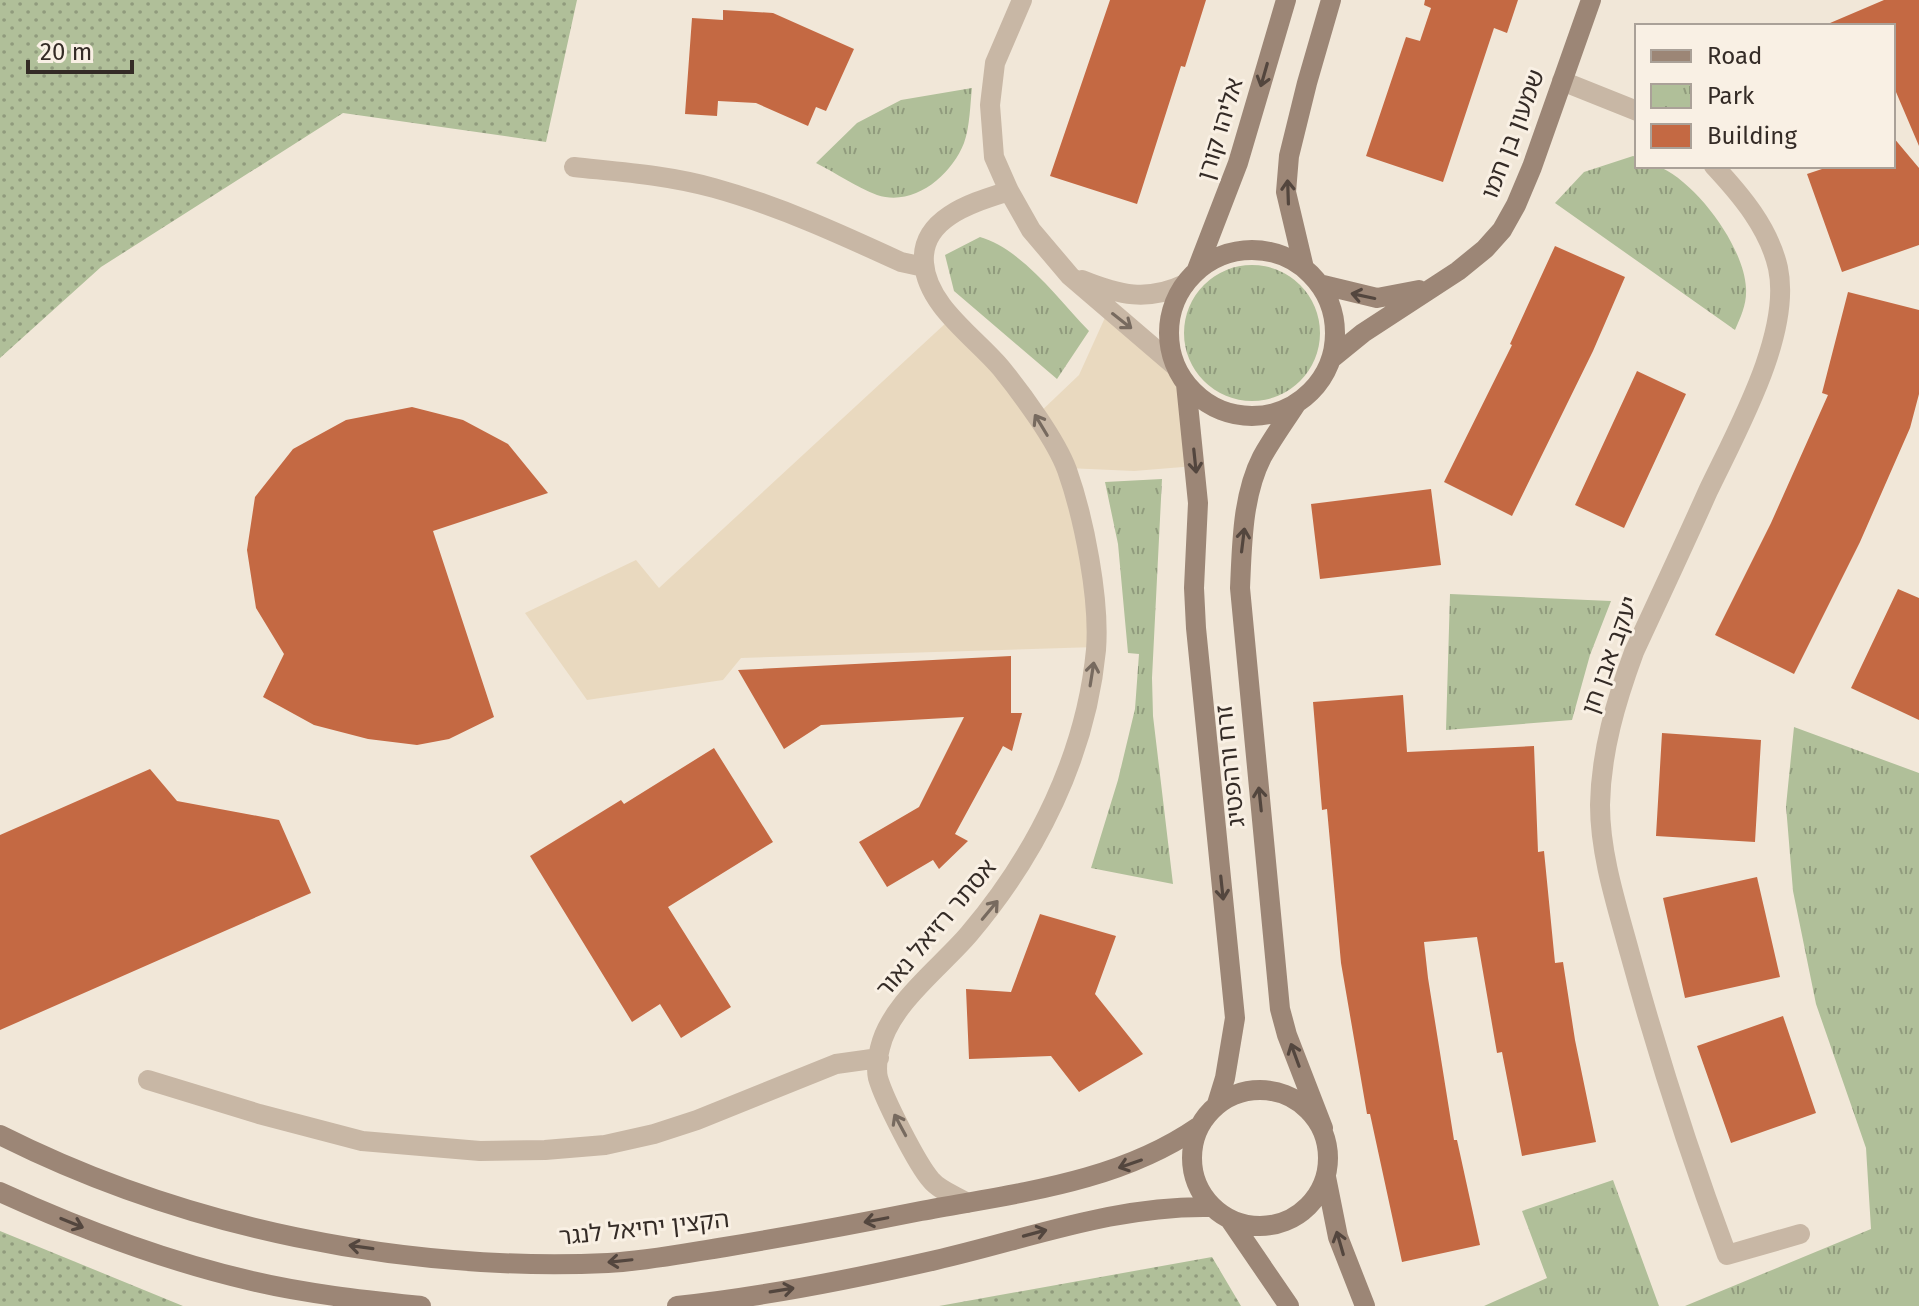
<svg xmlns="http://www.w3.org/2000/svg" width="1919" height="1306" font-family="'Fira Sans','Noto Sans Hebrew',sans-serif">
  <defs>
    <pattern id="grass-dots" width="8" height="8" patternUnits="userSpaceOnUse" patternTransform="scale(2)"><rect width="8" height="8" fill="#b0bf99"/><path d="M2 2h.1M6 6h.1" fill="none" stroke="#909b7d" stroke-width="1.8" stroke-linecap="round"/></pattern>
    <pattern id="park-tufts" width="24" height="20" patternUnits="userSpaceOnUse" patternTransform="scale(2)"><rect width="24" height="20" fill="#b0bf99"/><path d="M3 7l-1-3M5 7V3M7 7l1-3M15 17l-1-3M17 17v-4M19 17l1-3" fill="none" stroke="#909b7d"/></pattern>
  </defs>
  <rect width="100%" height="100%" fill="#f1e7d8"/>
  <!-- grass -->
  <path fill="url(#grass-dots)" d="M0 0H577L546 142 343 113 101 267 0 358Z
    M0 1231 183 1306H0Z
    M1212 1257 1241 1306H939Z"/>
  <!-- park -->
  <path fill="url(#park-tufts)" d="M972 88C970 105 970 126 964 143 951 176 914 207 877 195 856 187 836 173 816 163L857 123 901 100Z
    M1633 156 1637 157V166C1645 166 1655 164 1662 168 1698 185 1744 247 1746 288 1747 304 1741 316 1735 330L1555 203 1584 172Z
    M980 237C1022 249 1059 300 1089 331L1057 379 954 291 945 255Z
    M1184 333a68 68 0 1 1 136 0a68 68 0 1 1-136 0Z
    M1162 479 1152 678 1153 716 1173 884 1091 868 1118 780 1135 709 1139 654 1128 653 1118 544 1105 482Z
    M1450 594 1611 601 1590 655 1572 720 1446 730Z
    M1794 727 1919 773V1306H1685L1871 1229 1866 1148 1816 1004 1793 891 1786 806Z
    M1613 1180 1659 1306H1484L1547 1278 1522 1211Z"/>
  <!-- plaza -->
  <path fill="#e9d9bf" d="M1108 311 1175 366 1186 384 1195 466 1134 471 1067 468 1096 647 741 658 723 680 587 700 525 613 636 560 659 588 947 322 1036 416 1079 375Z"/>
  <!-- building -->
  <path fill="#c46943" d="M1110 0H1206L1185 67 1181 66 1137 204 1050 176Z
    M1425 0H1518L1507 33 1494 28 1443 182 1366 156 1406 37 1420 41 1431 8 1424 5Z
    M1884 0H1919V146L1893 85V26H1823Z
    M723 10 773 13 854 49 826 111 816 107 808 126 756 103 718 101 717 116 685 114 692 18 723 20Z
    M1893 137 1919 168V245L1842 272 1807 174 1831 166H1893Z
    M1555 246 1625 277 1593 351 1512 516 1444 482 1512 345 1510 344Z
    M1848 292 1919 310V394L1910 428 1860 542 1794 674 1715 635 1771 523 1828 395 1822 393Z
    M1637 371 1686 394 1624 528 1575 505Z
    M412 407 463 420 508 444 548 493 433 531 494 717 449 739 417 745 368 739 314 725 263 697 284 654 256 608 247 550 255 497 293 449 346 420Z
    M1431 489 1441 565 1320 579 1311 504Z
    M1898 589 1919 598V720L1851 688Z
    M1011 656V713H1022L1012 751 1003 746 955 834 968 841 939 869 933 860 887 887 859 842 919 807 964 717 821 725 784 749 738 670Z
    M1403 695 1407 752 1534 746 1538 852 1544 851 1555 963 1563 962 1575 1040 1596 1142 1522 1156 1502 1052 1497 1053 1477 937 1424 942 1428 978 1454 1140H1457L1480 1245 1402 1262 1370 1114H1367L1341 963 1327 809 1322 810 1313 702Z
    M1662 733 1761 740 1755 842 1656 836Z
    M714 748 773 842 668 907 731 1007 681 1038 660 1004 632 1022 530 856 621 800 624 804Z
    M150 769 177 801 279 820 311 893 0 1030V835Z
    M1757 877 1780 977 1685 998 1663 898Z
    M1040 914 1116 936 1095 994 1143 1054 1079 1092 1051 1056 969 1059 966 989 1011 992Z
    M1783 1016 1816 1113 1731 1143 1697 1046Z"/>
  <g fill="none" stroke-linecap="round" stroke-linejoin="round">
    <!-- street -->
    <path stroke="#c8b7a5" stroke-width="20" d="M1022 0 995 63 990 105 994 157 1009 191 1031 230 1070 276 1175 366
      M1562 81 1637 111
      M1714 166C1741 195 1769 228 1778 268 1792 334 1736 432 1708 491 1684 545 1659 598 1634 652 1616 701 1601 751 1600 805 1600 855 1617 906 1630 954 1658 1056 1690 1156 1727 1255L1800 1234
      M574 167C621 172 668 175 714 188 779 206 840 234 901 262L924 267
      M1082 280C1119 295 1147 302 1185 284
      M148 1080 259 1114 362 1141 480 1151 545 1150 605 1145 654 1134 697 1120 836 1064 879 1058
      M967 1203C956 1196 939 1190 931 1180 917 1164 884 1099 878 1078 876 1069 878 1056 880 1048 890 1004 941 967 969 934 1037 854 1086 755 1096 650 1100 599 1084 518 1067 470 1056 440 1022 394 1001 368 975 337 927 306 924 263 920 217 975 202 1009 191"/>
    <!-- secondary -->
    <path stroke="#9c8676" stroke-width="20" d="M1169 333a83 83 0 1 1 166 0a83 83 0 1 1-166 0Z
      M1304 268 1286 192 1289 156 1307 83 1331 0
      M1196 272 1238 163 1286 0
      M1319 284 1377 298 1419 290
      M1331 359 1363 333 1458 271 1485 249 1502 230 1516 205 1532 167 1591 0
      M1186 384 1198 503 1194 588 1196 628 1235 1018 1225 1078 1217 1104
      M1296 404C1285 421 1272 439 1262 457 1242 496 1242 546 1240 588L1280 1009 1287 1035 1323 1128
      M1192 1158a68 68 0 1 1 136 0a68 68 0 1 1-136 0Z
      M0 1135C185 1228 402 1272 608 1263 647 1261 687 1253 725 1247 791 1236 856 1224 921 1211 1016 1193 1117 1183 1198 1127
      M1326 1177 1338 1237 1365 1306
      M0 1192C81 1229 166 1261 252 1281 307 1294 365 1300 421 1306
      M1231 1221 1289 1306
      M677 1306C761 1297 853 1279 936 1260 1028 1239 1115 1205 1211 1207"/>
  </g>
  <!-- one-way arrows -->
  <defs><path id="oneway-shaft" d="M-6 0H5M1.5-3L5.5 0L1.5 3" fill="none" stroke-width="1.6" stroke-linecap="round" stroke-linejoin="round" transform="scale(2)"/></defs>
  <g stroke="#53463e">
    <use href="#oneway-shaft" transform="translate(1264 75) rotate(106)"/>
    <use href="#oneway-shaft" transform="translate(1288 192) rotate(-92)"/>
    <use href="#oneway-shaft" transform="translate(1363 296) rotate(-168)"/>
    <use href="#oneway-shaft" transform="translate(1195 461) rotate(84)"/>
    <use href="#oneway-shaft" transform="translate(1243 540) rotate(-83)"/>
    <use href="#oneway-shaft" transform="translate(1260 799) rotate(-96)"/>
    <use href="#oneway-shaft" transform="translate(1222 888) rotate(84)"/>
    <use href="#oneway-shaft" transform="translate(1295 1055) rotate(-110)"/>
    <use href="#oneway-shaft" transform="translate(1130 1164) rotate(161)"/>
    <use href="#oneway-shaft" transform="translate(876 1220) rotate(169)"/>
    <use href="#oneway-shaft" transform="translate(72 1223) rotate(22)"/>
    <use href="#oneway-shaft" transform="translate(1035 1233) rotate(-15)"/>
    <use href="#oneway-shaft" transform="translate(1340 1243) rotate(-106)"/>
    <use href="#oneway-shaft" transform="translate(361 1247) rotate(-172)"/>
    <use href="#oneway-shaft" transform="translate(620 1261) rotate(174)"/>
    <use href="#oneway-shaft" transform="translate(782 1290) rotate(-9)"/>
  </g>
  <g stroke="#776a5f">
    <use href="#oneway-shaft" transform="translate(1122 321) rotate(38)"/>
    <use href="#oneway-shaft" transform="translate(1041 425) rotate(-121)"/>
    <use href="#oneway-shaft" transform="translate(1092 674) rotate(-81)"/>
    <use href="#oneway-shaft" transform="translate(990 910) rotate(-50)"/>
    <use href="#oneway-shaft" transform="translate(900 1125) rotate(-118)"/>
  </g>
  <g text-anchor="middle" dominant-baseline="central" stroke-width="6" stroke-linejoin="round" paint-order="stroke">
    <!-- street labels -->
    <g font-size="24" fill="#342b26" stroke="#f9f0e4">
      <text transform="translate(1220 129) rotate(-73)">אליהו קורן</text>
      <text transform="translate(1513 134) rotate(-69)">שמעון בן חמו</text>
      <text transform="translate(1610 655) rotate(-70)">יעקב אבן חן</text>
      <text transform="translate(1230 766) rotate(-96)">זרח ורהפטיג</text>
      <text transform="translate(936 928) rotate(-50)">אסתר רזיאל נאור</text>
      <text transform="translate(644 1228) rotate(-6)">הקצין יחיאל לנגר</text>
    </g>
  </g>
  <!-- legend -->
  <rect x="1635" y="24" width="260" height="144" fill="#f9f0e4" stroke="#aaa198" stroke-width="2"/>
  <rect x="1651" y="50" width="40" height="12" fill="#9c8676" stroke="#aaa198" stroke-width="2"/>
  <text x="1707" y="64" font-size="24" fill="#342b26">Road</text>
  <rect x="1651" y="84" width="40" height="24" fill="url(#park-tufts)" stroke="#aaa198" stroke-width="2"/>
  <text x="1707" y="104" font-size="24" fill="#342b26">Park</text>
  <rect x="1651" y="124" width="40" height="24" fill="#c46943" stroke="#aaa198" stroke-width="2"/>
  <text x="1707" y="144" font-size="24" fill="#342b26">Building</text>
  <!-- scale -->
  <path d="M28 60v12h104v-12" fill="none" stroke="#342b26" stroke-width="4"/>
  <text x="40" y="60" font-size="24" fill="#342b26" stroke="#f9f0e4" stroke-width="6" paint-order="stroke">20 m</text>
</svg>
